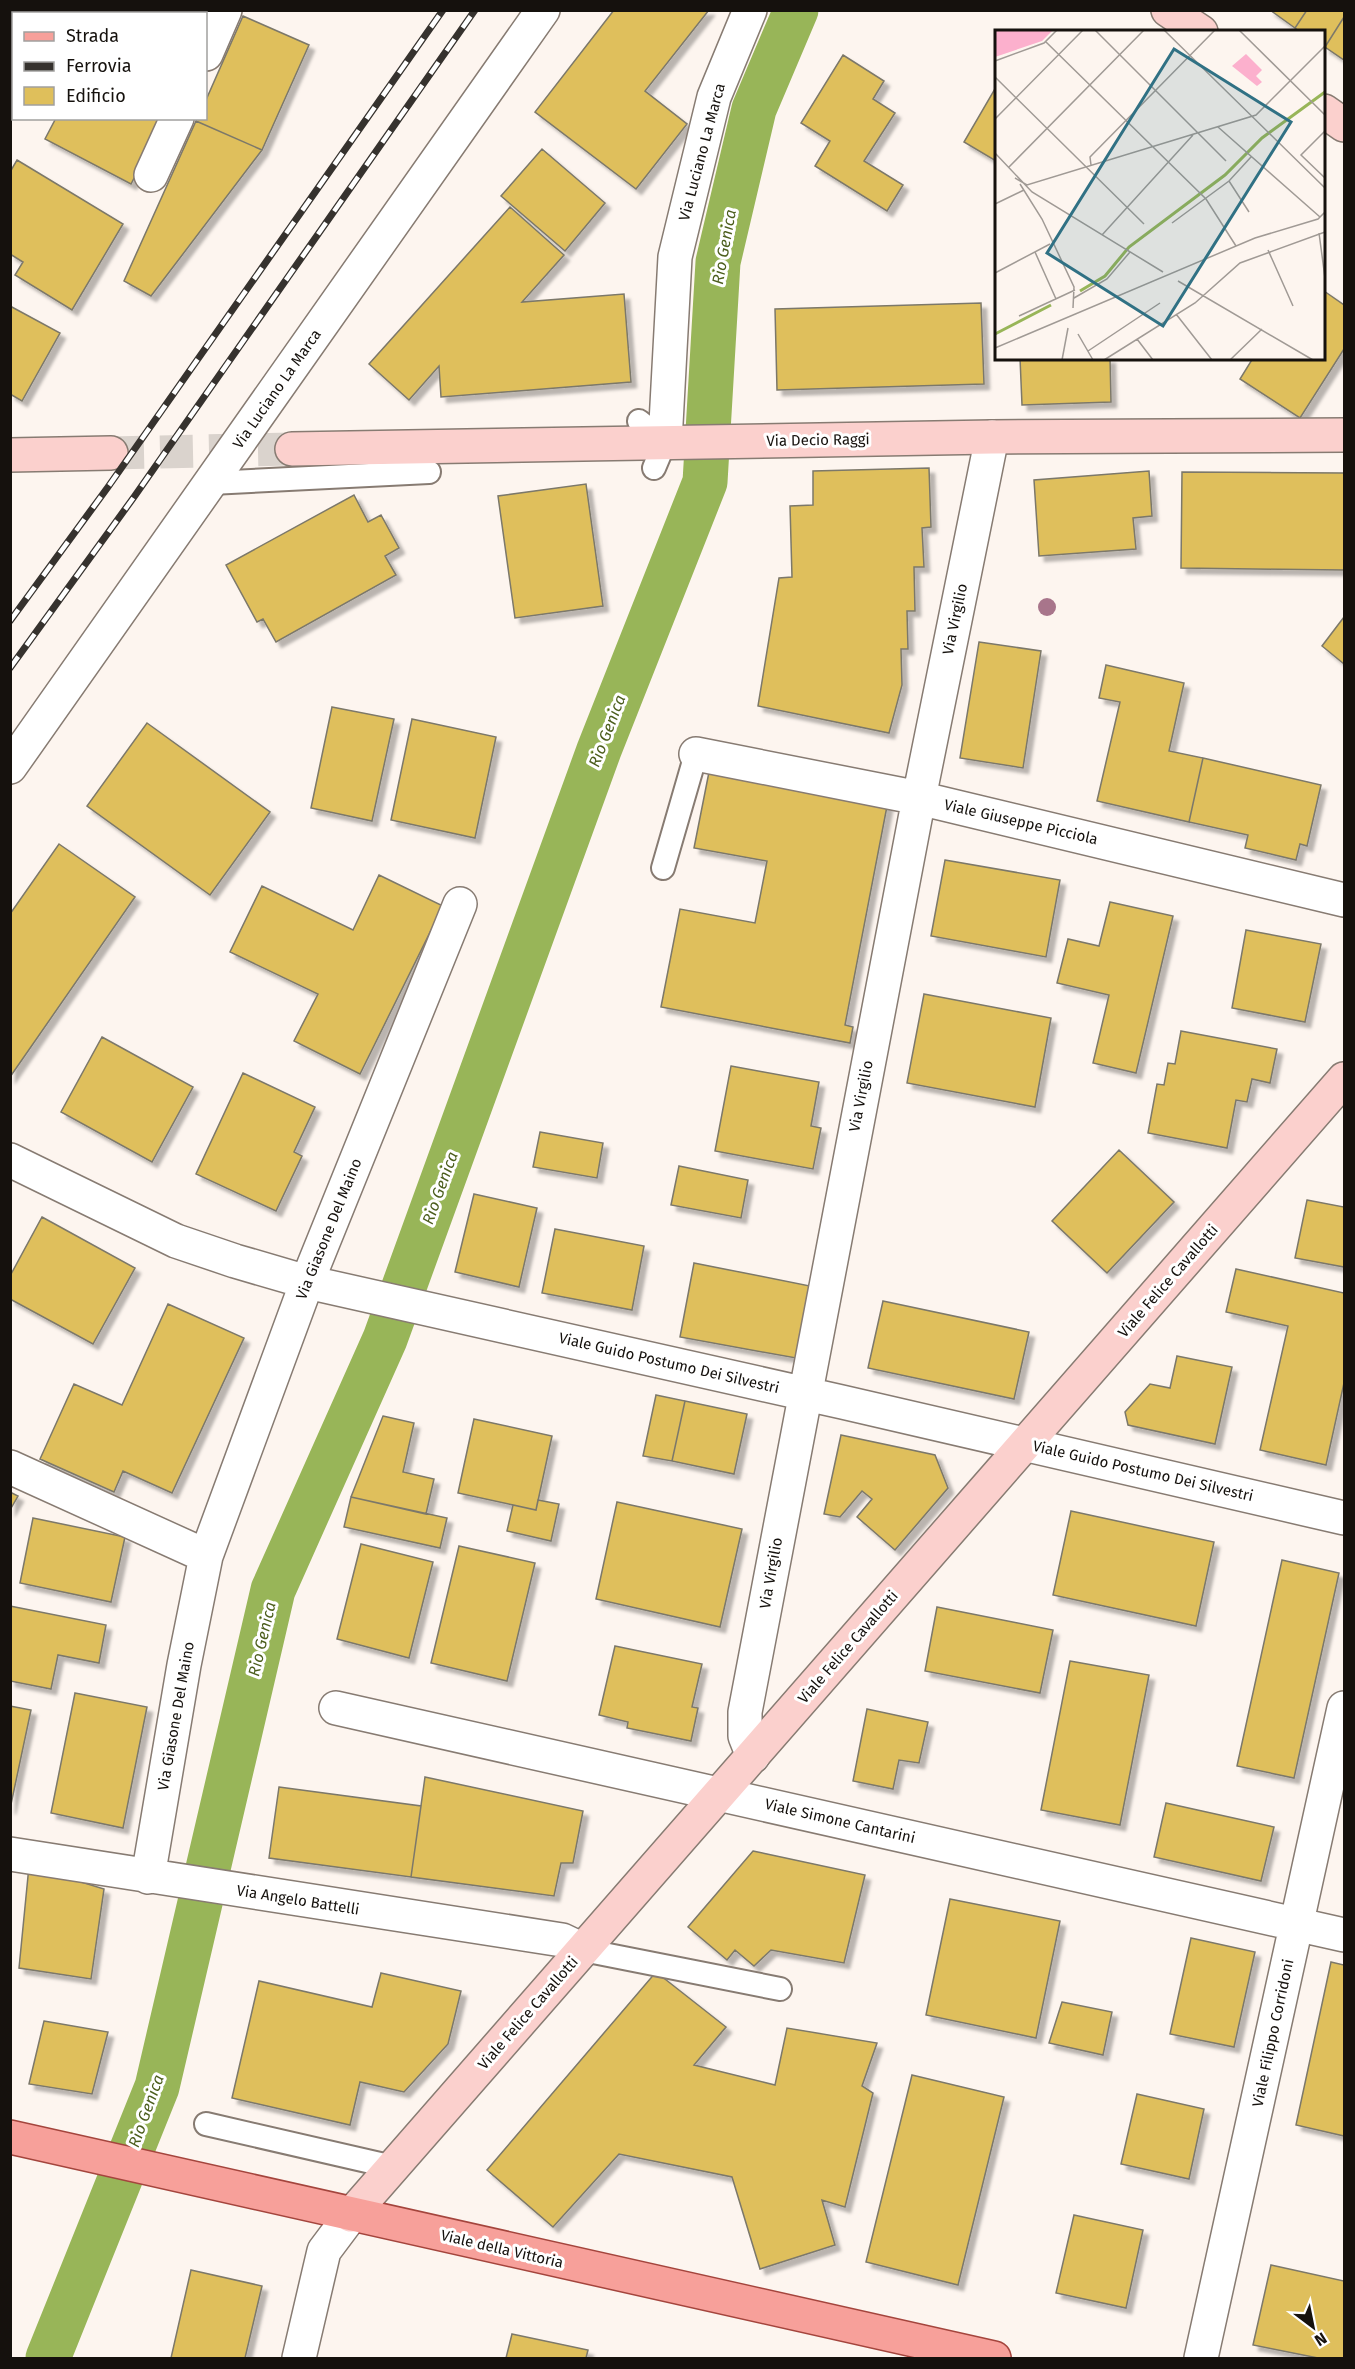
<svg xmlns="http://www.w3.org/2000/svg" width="1355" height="2369" font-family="'Fira Sans',sans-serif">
  <defs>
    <filter id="shadow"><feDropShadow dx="5.5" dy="5.5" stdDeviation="1.5" flood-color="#0004"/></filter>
  </defs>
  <rect width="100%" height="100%" fill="#fdf5ef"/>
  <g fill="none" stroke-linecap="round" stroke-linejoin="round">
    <!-- canal -->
    <path stroke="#98b558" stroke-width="45" d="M48 2358 157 2087 273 1590 385 1339 599 750 705 482 718 262 754 109 796 10"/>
  </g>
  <!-- building -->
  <path fill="#dfbf5b" stroke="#7c786a" stroke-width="1.5" filter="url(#shadow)" d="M96 10H164L169 14H95Z
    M614 10H709L645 91 687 124 636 189 535 112Z
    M1270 10H1307L1295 28Z
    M1307 10H1344V17L1325 47 1324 32H1300L1295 28Z
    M243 16 309 45 262 150 196 121 197 118H206V100Z
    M1344 17V60L1325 47Z
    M843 55 884 81 873 99 895 113 864 161 903 185 887 211 815 166 830 141 801 123Z
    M996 87V161L964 142Z
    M56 118H165L131 184 45 139Z
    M196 121 262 150 151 296 124 281Z
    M542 149 605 203 565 251 501 196Z
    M17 160 123 224 72 310 15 275 23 262 10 254V172Z
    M510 207 564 255 522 302 624 294 631 382 441 397 439 366 409 400 369 364Z
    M1324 291 1344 305V349L1300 418 1240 379 1253 358H1324Z
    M981 303 984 384 777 390 775 309Z
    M10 306 60 333 22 401 10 394Z
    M1020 358H1110L1111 402 1022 405Z
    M929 468 931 527 922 528 924 567H914L915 611H907L908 649H901L902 685 889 733 758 706 779 578 792 577 790 506 813 505V471Z
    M1149 471 1152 516 1133 518 1136 549 1039 556 1034 480Z
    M1182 472 1344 473V570L1181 568Z
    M586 484 603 606 515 618 498 496Z
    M354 495 368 522 381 515 399 548 385 556 396 575 276 642 263 619 257 622 226 565Z
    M1344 617V664L1322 646Z
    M979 642 1041 651 1023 768 960 758Z
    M1106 665 1184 683 1169 751 1203 758 1189 822 1097 801 1120 702 1099 698Z
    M332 707 394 719 372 821 311 808Z
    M412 719 496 737 475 838 391 820Z
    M147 723 270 812 210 895 87 806Z
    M1203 758 1321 785 1307 846 1300 844 1296 860 1245 848 1248 835 1189 822Z
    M710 767 888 801 845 1025 853 1027 850 1043 661 1007 680 909 755 923 767 861 694 848Z
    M59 844 135 897 10 1077V914Z
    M945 860 1060 880 1046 957 931 936Z
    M379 875 443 906 360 1074 294 1041 318 994 230 952 262 886 353 930Z
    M1110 902 1173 916 1136 1073 1093 1063 1109 995 1057 983 1068 939 1099 946Z
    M1246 930 1321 944 1305 1022 1232 1008Z
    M924 994 1051 1018 1035 1107 907 1083Z
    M1181 1031 1277 1049 1270 1083 1252 1079 1247 1102 1236 1100 1227 1148 1148 1133 1157 1084 1164 1085 1168 1063 1175 1064Z
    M102 1037 193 1087 152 1162 61 1112Z
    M731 1066 819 1082 811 1126 821 1128 813 1169 715 1151Z
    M243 1073 315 1107 294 1152 302 1156 276 1211 196 1174Z
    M540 1132 603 1143 597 1178 533 1167Z
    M1119 1150 1174 1202 1107 1273 1052 1221Z
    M679 1166 748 1180 741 1218 671 1205Z
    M474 1194 537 1208 519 1287 455 1272Z
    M1307 1200 1344 1207V1267L1295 1258Z
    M42 1217 135 1268 93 1344 10 1299V1276Z
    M555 1229 644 1246 632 1310 542 1293Z
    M694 1263 810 1286 796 1358 680 1337Z
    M1236 1269 1344 1293V1383L1326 1465 1260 1450 1288 1326 1226 1312Z
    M883 1301 1029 1332 1014 1399 868 1368Z
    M168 1304 244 1338 172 1493 123 1471 114 1492 40 1459 74 1384 122 1405Z
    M1177 1356 1232 1367 1215 1444 1128 1425 1125 1412 1150 1384 1170 1388Z
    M656 1395 685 1401 672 1461 643 1456Z
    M685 1401 747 1414 734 1474 672 1461Z
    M383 1416 414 1423 403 1472 434 1479 426 1514 351 1497Z
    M474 1419 552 1436 536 1510 458 1493Z
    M841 1435 935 1455 948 1488 895 1550 857 1517 872 1499 862 1491 840 1517 824 1514Z
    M10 1492 18 1496 10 1510Z
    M351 1497 447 1518 440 1548 344 1527Z
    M538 1500 559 1504 551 1541 507 1531 513 1505 536 1510Z
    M617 1502 742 1529 720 1627 596 1599Z
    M1071 1511 1214 1542 1196 1626 1053 1595Z
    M33 1518 125 1537 111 1602 20 1583Z
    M361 1544 433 1562 409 1658 337 1639Z
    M459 1546 535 1563 507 1681 431 1663Z
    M1282 1560 1339 1573 1294 1778 1237 1766Z
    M10 1606 106 1625 99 1663 58 1655 51 1689 10 1681Z
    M937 1607 1053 1630 1040 1693 925 1671Z
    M615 1646 702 1664 692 1707 698 1708 691 1741 627 1728 628 1722 599 1715Z
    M1070 1661 1149 1675 1120 1825 1041 1810Z
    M75 1693 147 1707 123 1828 51 1813Z
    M10 1706 31 1710 10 1809Z
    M867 1709 928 1722 919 1763 899 1760 893 1789 853 1781Z
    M425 1777 583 1811 573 1863H561L554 1896 411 1877Z
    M279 1787 421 1806 411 1877 269 1858Z
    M1166 1803 1274 1827 1261 1881 1154 1857Z
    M753 1851 865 1875 844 1963 771 1950 754 1966 735 1950 727 1960 688 1927Z
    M29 1866 104 1889 91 1979 19 1968Z
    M950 1899 1060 1921 1036 2038 926 2015Z
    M1191 1938 1255 1952 1234 2047 1170 2034Z
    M1331 1962 1344 1965V2136L1296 2125Z
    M656 1972 726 2027 694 2065 775 2085 787 2028 877 2043 862 2086 873 2093 845 2207 822 2200 835 2245 760 2269 732 2177 619 2154 553 2227 487 2170Z
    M381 1973 461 1991 448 2044 404 2092 360 2082 350 2125 232 2098 259 1981 372 2007Z
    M1062 2002 1112 2012 1103 2055 1049 2043Z
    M44 2021 108 2032 92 2094 29 2084Z
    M912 2075 1004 2097 958 2285 866 2262Z
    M1137 2094 1204 2109 1189 2179 1121 2164Z
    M1074 2215 1143 2230 1126 2308 1056 2293Z
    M1271 2265 1344 2281V2358H1318L1253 2345Z
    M191 2270 262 2286 245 2358H171Z
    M512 2334 588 2350 586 2358H506Z"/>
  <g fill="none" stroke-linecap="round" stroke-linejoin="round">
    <!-- secondary-tunnel -->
    <path stroke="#dad3cd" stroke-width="33" stroke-dasharray="33 16" stroke-linecap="butt" d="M111 453 292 449"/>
    <!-- lane casing -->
    <g stroke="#877b72" stroke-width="26">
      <path id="lane" d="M639 421 665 442 654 468
        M211 483 429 472
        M663 868 696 754
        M583 1950 780 1989
        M206 2124 393 2167"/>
    </g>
    <!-- street casing -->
    <g stroke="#877b72" stroke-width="36">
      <path id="street" d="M206 54 225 10
        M151 175 177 118
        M665 442 675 257 714 97 750 10
        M696 754 919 798 1344 900
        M10 767 543 10
        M10 1160 176 1241 235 1261 307 1282 842 1402 1344 1518
        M10 1467 206 1556
        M336 1708 1344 1935
        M753 1756 745 1736V1712L919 798 992 437
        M10 1854 562 1940 583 1950
        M148 1877 184 1665 206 1556 307 1282 460 904
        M299 2358 324 2251 351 2215
        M1201 2358 1344 1708"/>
    </g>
    <!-- secondary casing -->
    <g stroke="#877b72" stroke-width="36">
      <path id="secondary" d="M1168 10 1201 32
        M25 14 27 10
        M10 44 14 38
        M1324 111 1344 125
        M292 449 992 437 1344 435
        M10 455 111 453
        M351 2215 1344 1079"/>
    </g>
    <!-- primary casing -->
    <g stroke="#a4453d" stroke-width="36">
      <path id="primary" d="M10 2137 994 2358"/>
    </g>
    <!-- lane -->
    <use href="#lane" stroke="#fff" stroke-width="22"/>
    <!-- street -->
    <use href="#street" stroke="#fff" stroke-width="33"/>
    <!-- secondary -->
    <use href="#secondary" stroke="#fbd0cd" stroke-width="33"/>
    <!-- primary -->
    <use href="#primary" stroke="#f7a09a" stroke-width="33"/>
    <!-- rail casing -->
    <g stroke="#36322e" stroke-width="7">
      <path id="rail" d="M10 621 108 487 443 10
        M10 668 134 497 475 10"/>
    </g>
    <!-- rail -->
    <use href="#rail" stroke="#fff" stroke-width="4.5" stroke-dasharray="14" stroke-linecap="butt"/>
  </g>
  <!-- trees -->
  <circle fill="#a8758b" cx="1047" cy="607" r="9"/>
  <g text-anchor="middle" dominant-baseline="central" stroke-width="6" stroke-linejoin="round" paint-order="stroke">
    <!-- street labels -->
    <g font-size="15" fill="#15110d" stroke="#fff">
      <text transform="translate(702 152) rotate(-75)">Via Luciano La Marca</text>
      <text transform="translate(277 389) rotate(-55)">Via Luciano La Marca</text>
      <text transform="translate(818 440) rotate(-1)">Via Decio Raggi</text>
      <text transform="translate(955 619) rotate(-78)">Via Virgilio</text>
      <text transform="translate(1021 822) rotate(13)">Viale Giuseppe Picciola</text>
      <text transform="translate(861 1096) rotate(-79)">Via Virgilio</text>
      <text transform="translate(329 1229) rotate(-68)">Via Giasone Del Maino</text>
      <text transform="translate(1168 1281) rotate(-49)">Viale Felice Cavallotti</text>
      <text transform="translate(669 1363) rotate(13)">Viale Guido Postumo Dei Silvestri</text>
      <text transform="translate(1143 1471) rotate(13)">Viale Guido Postumo Dei Silvestri</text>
      <text transform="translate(771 1573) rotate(-80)">Via Virgilio</text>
      <text transform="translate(848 1647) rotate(-49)">Viale Felice Cavallotti</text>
      <text transform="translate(176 1716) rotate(-80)">Via Giasone Del Maino</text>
      <text transform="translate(840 1821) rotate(13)">Viale Simone Cantarini</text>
      <text transform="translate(298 1900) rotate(9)">Via Angelo Battelli</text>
      <text transform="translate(528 2013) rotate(-49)">Viale Felice Cavallotti</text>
      <text transform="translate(1273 2033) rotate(-78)">Viale Filippo Corridoni</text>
      <text transform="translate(502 2249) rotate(13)">Viale della Vittoria</text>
    </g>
    <!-- water labels -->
    <g font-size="16" font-style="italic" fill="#4c5e1d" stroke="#fff">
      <text transform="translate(724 247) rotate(-80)">Rio Genica</text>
      <text transform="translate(607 731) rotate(-69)">Rio Genica</text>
      <text transform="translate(440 1188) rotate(-70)">Rio Genica</text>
      <text transform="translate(262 1639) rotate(-77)">Rio Genica</text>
      <text transform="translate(146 2111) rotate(-70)">Rio Genica</text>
    </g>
  </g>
  <!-- overview -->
  <g transform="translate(995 30)">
    <rect width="330" height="330" fill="#fdf5ef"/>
    <path d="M0 0H58L47 11 0 27ZM251 24 267 40 261 46 267 52 262 56 237 36Z" fill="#fcb0cd"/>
    <path fill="none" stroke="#98b558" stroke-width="3" d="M85 261 110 246 134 217 230 145 267 108 330 62M0 304 56 275"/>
    <path fill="none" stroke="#a09a95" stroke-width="1.5" d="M100 0 231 131M169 0 330 158M244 0 330 85M51 12 211 169 241 216M0 31 49 13 62 0M0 47 149 194M0 89 88 0M223 97 325 187M330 101 306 125 330 148M0 123 37 162 168 242M96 135 95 127 220 0M14 137 149 0M20 148 32 155 261 85 330 16M234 151 254 182M25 154 47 189 79 257 78 278M0 174 29 160M177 193 234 151 256 127M324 203 330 248M107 205 198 105M273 220 298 276M40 222 61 269M0 243 55 214M183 251 318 330M79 268 112 249 135 222M181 284 217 330M24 286 80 260M83 304 98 330M142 309 158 330M0 318 260 208 323 189 330 182M93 321 165 273M67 330 73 298M109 330 200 273 245 233 330 202M235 330 267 299"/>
    <path fill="#307184" fill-opacity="0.15" stroke="#307184" stroke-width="3" d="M179 19 296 92 168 296 52 223Z"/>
    <rect width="330" height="330" fill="none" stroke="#15110d" stroke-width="3"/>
  </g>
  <!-- border -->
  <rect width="1355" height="2369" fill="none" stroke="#15110d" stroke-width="24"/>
  <!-- legend -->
  <rect x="12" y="12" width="195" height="108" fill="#ffffff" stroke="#a1a09e" stroke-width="1.5"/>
  <rect x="24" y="32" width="30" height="9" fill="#f7a09a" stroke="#a1a09e" stroke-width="1.5"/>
  <text x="66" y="42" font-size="18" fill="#15110d">Strada</text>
  <rect x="24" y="62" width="30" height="9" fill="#36322e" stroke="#a1a09e" stroke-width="1.5"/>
  <text x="66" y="72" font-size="18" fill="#15110d">Ferrovia</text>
  <rect x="24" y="87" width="30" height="18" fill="#dfbf5b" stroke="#a1a09e" stroke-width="1.5"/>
  <text x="66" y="102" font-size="18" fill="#15110d">Edificio</text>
  <!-- north arrow -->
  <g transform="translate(1313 2327) rotate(148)" stroke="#ffffff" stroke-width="4.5" paint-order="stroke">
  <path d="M0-4.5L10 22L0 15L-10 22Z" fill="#15110d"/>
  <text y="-9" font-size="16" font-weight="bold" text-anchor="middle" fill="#15110d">N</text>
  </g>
</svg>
